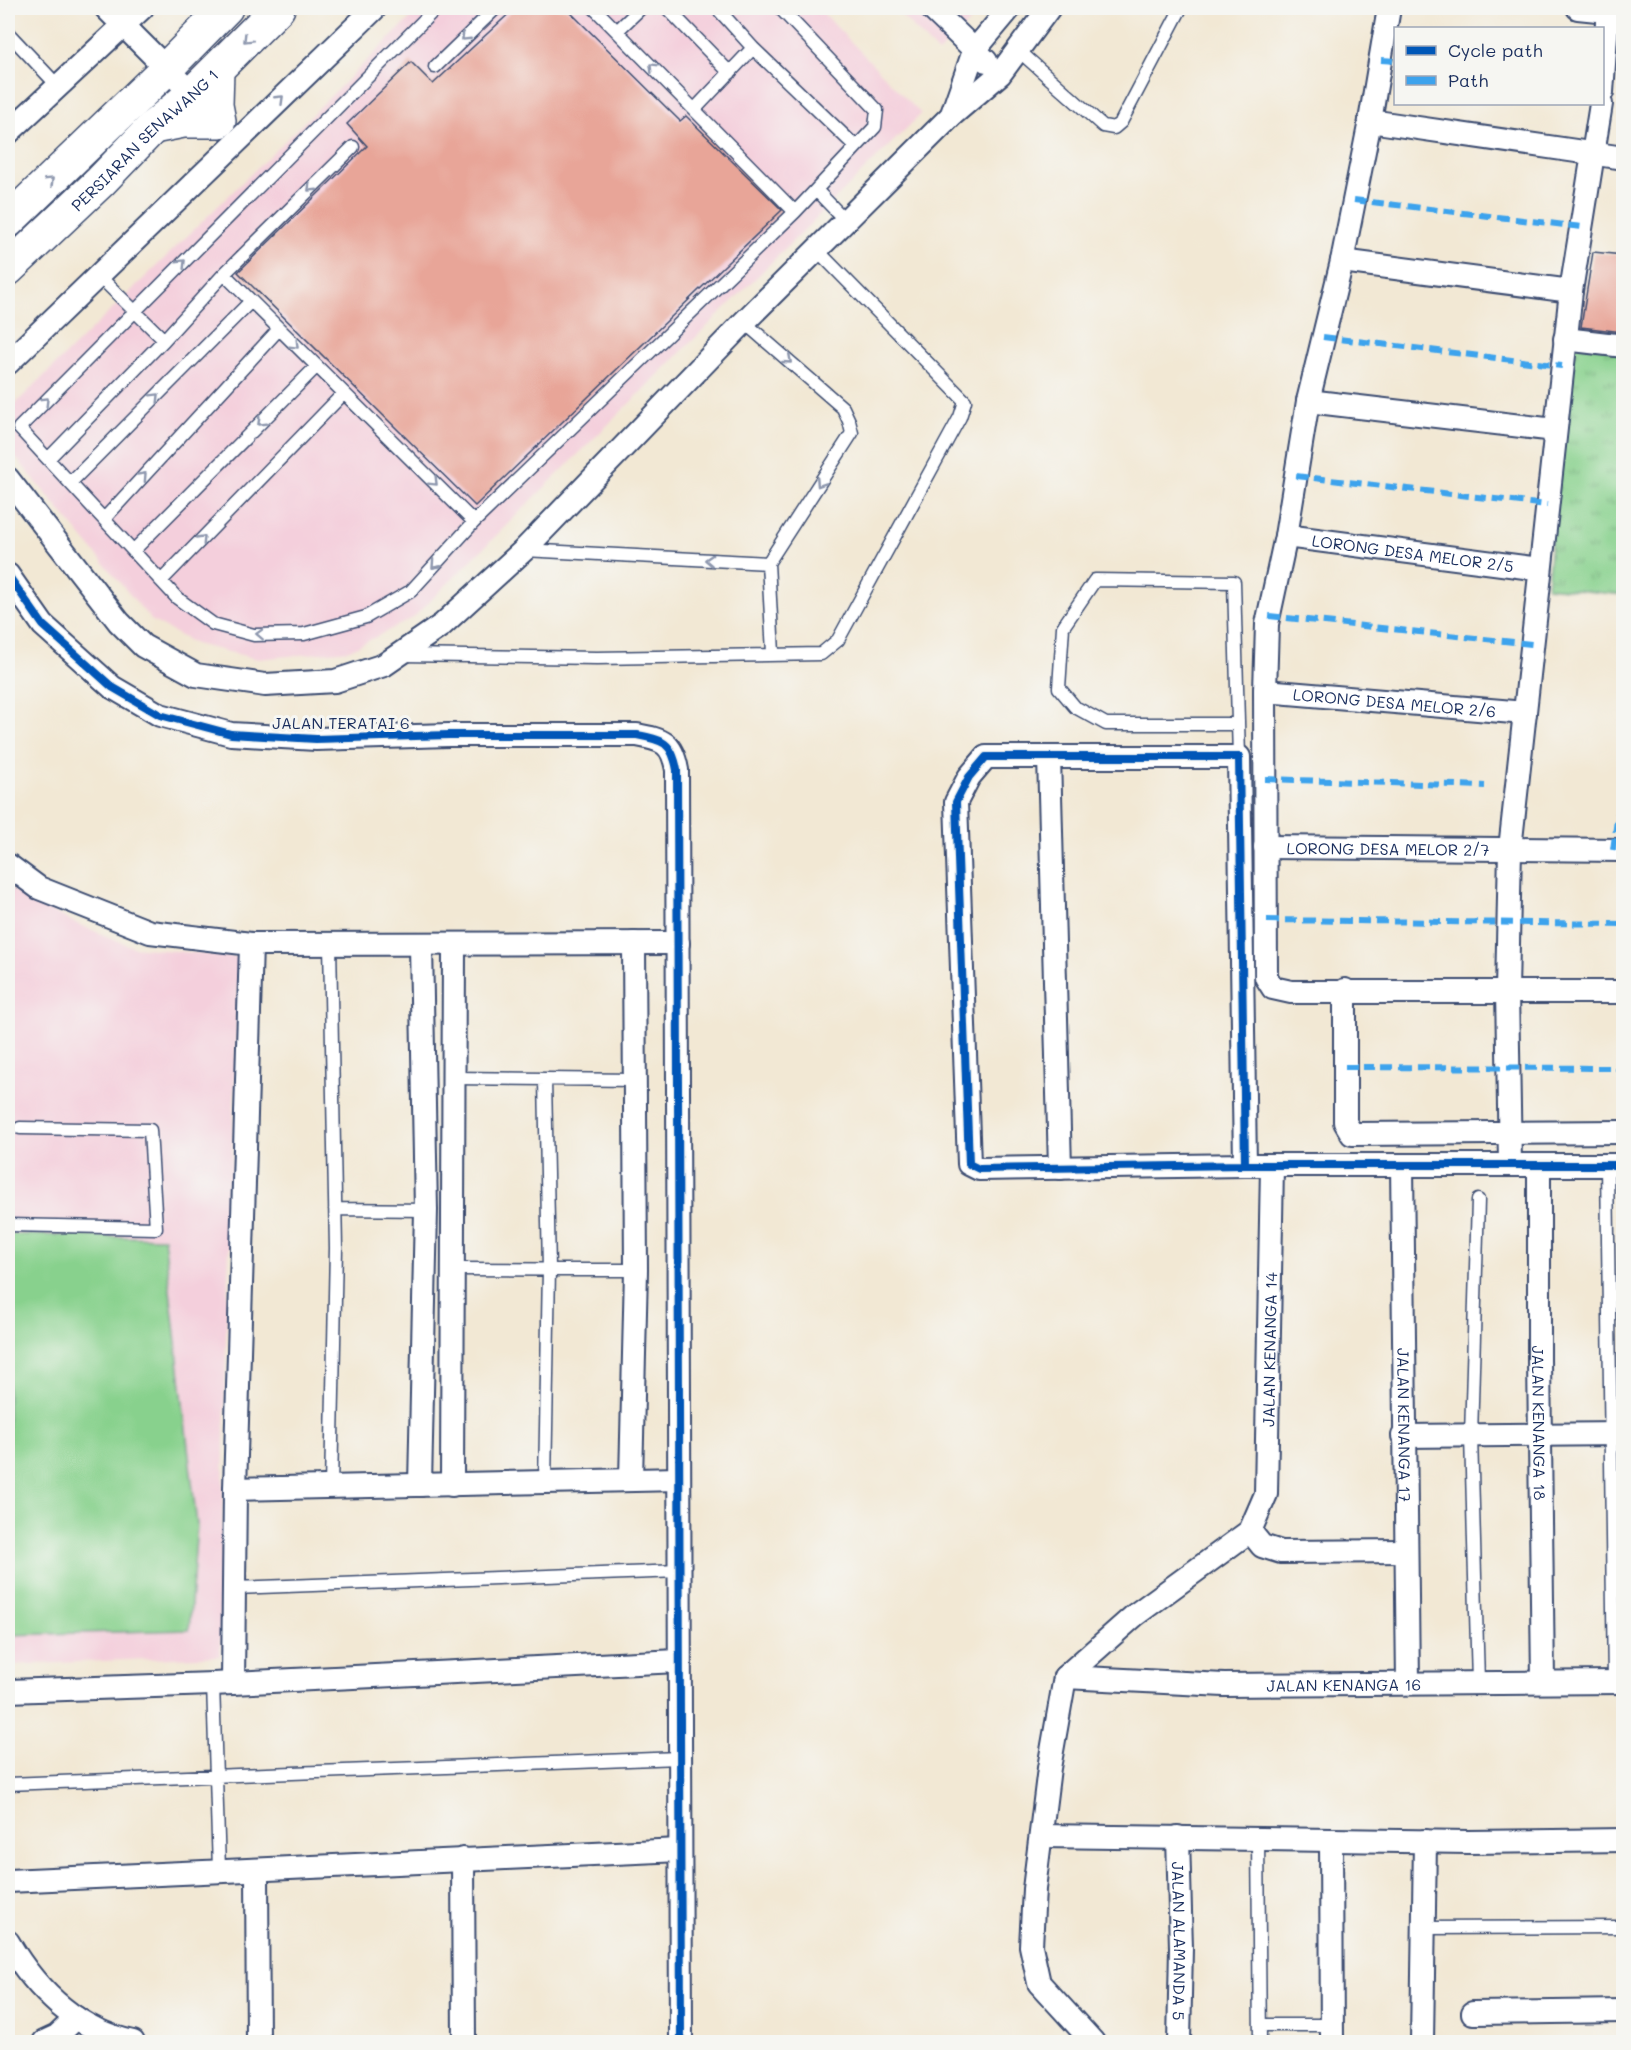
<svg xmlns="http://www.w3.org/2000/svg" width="1631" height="2050" font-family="Mali,sans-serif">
  <defs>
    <pattern id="park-tufts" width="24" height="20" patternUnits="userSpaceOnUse" patternTransform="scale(1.5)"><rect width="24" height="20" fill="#88d18d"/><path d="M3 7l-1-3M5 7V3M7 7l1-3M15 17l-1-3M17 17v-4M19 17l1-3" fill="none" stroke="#6eaa76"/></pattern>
  </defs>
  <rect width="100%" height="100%" fill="#f6f6f2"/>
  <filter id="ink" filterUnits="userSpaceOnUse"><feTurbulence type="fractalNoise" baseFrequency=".0167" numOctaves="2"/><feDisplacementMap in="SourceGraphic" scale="12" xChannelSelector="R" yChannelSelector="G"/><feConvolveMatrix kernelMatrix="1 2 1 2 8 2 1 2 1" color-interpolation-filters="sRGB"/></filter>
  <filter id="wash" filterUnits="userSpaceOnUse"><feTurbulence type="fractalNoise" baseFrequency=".008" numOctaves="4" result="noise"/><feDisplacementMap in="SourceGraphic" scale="24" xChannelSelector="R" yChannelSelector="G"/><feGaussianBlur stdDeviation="1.35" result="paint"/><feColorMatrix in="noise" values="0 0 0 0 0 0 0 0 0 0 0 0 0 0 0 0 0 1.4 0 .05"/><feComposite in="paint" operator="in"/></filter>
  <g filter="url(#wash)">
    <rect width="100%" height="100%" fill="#f2e8d4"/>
    <!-- built -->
    <path fill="#f4cfdc" d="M421 8H818L921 114 413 618 350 650 258 659 195 644 151 620 8 448V411Z
      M894 8H963L973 19 938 53Z
      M8 887 68 920 133 947 239 957 226 1336 220 1656 8 1665Z"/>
    <!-- green -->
    <path fill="#88d18d" stroke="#528076" stroke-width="1.5" d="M8 1234 164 1238 197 1525 189 1630 8 1635Z"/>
    <!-- park -->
    <path fill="url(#park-tufts)" stroke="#528076" stroke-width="1.5" d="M1569 344 1623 350V595L1547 587Z"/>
    <g id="blocks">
      <!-- building -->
      <path fill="#e8a598" d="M515 8H566L680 121 686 116 782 210 475 506 238 272 367 146 347 124 411 62 433 84Z
        M1593 252 1623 255V332L1581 327Z"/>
    </g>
  </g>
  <g filter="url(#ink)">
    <use href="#blocks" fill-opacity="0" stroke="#3b4b70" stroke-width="1.5"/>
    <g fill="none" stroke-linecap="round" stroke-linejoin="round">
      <!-- service casing -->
      <g stroke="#3b4b70" stroke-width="15">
        <path id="service" d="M436 8 19 428 177 598 213 624 254 635 304 634 366 617 411 591 474 522 795 212 875 127 877 110 780 8
          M594 8 795 212
          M667 8 730 73
          M717 8 753 48
          M617 31 641 8
          M8 33 57 85
          M1018 50 1103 126 1114 128 1121 122 1181 8
          M435 67 496 8
          M695 109 753 48 856 147
          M816 190 846 221
          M224 274 474 522
          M98 275 164 340 224 274 353 147
          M744 322 843 408 849 421 852 433 768 563 773 653
          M48 459 164 340
          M70 483 251 301
          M104 519 279 329
          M524 550 768 563
          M133 551 317 366
          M161 581 344 393
          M403 655 597 658 821 654 838 640 960 417 965 401 817 250
          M1238 724H1106L1075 707 1059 688 1063 627 1095 580 1234 582 1239 757
          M330 944 336 1248 331 1488
          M455 1078 635 1080
          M1607 1165 1614 1682
          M335 1209 426 1210
          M8 1225 156 1228 150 1130 20 1128
          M453 1269 636 1270
          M545 1482 549 1269 545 1080
          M234 1588 680 1571
          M1478 1682 1471 1436 1478 1200
          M213 1684 219 1869
          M8 1784 679 1758
          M1258 1839 1260 2042
          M1422 1928 1624 1927
          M1260 2025H1332"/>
      </g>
      <!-- minor casing -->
      <g stroke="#3b4b70" stroke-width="26">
        <g id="minor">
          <path d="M106 8 201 103"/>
          <path d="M931 8 986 61"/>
          <path d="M1389 8 1370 121 1342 261 1308 401 1286 536 1267 624 1265 691 1266 977 1273 988 1291 992H1624"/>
          <path d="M1578 8 1607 11"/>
          <path d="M1602 92 1608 8"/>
          <path d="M952 114 974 51 1010 8"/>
          <path d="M1370 121 1624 158"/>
          <path d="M8 133 142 8"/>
          <path d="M1342 261 1571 291"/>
          <path d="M1565 339 1624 346"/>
          <path d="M8 363 375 8"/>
          <path d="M1308 401 1555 430"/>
          <path d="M8 479 119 622 143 646 196 675 265 685 335 681 384 665 442 625 524 550 744 322 952 115 1000 74 1049 8"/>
          <path id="s1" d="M1286 536 1540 569"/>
          <path d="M8 575 43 625 112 687 160 715 231 734 316 739 449 735H637C663 740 672 742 677 770L681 2042"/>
          <path id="s2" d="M1265 691 1525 713"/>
          <path d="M1049 757 1060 1168"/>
          <path id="s3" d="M1265 847 1624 850"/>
          <path d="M8 865 39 888 150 932 251 944 678 943"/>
          <path d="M1345 990V1122L1352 1134 1624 1132"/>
          <path d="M1510 1164 1507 991 1510 849 1571 291 1601 104"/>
          <path d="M1245 1165 1239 757H986L969 777 956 802 969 1164 979 1169 1245 1165H1624"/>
          <path id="s4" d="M1402 1165 1408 1683"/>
          <path id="s5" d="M1539 1165V1359L1543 1682"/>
          <path d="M1403 1436 1624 1434"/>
          <path d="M631 1479 636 1270 634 943"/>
          <path d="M420 1485 426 1210 421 945"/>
          <path d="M452 1485 454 945"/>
          <path d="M235 1489 679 1479"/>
          <path d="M1250 1531 1262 1546 1281 1552 1406 1551"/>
          <path id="s6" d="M1065 1677 1224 1685 1624 1682"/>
          <path d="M233 1683 235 1489 251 944"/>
          <path d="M8 1691 213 1684 678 1661"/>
          <path d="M1041 1836 1469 1842 1624 1840"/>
          <path id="s7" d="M1178 1837 1181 1948 1179 2042"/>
          <path d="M1331 1840 1332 2042"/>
          <path d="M463 1859 464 2042"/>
          <path d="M257 1871 258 2042"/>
          <path d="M8 1881 680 1850"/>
          <path d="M8 1942C36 1990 77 2030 133 2042"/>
          <path d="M1473 2013 1624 2011"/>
          <path d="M44 2042 57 2036 76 2018"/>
          <path id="s8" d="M1093 2042 1039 1983 1031 1946 1034 1889 1049 1768 1065 1677 1135 1615 1250 1531 1266 1494 1272 1166"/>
          <path d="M1422 2042 1425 1841"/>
        </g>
      </g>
      <!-- primary casing -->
      <g stroke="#3b4b70" stroke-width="36">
        <g id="primary">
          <path d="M153 127 183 121H219L216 105 217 70"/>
          <path d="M8 221 166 69 226 8"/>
          <path id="s9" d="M8 269 100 182 153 127 192 94 278 8"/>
        </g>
      </g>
      <!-- service -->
      <use href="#service" stroke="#fff" stroke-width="12"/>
      <!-- minor -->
      <use href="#minor" stroke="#fff" stroke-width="22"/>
      <!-- primary -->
      <use href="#primary" stroke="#fff" stroke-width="33"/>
      <!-- quiet -->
      <path stroke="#3da3ed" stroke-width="6" stroke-dasharray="12 6" stroke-linecap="butt" d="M1381 60 1396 61
        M1602 85H1603
        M1354 200 1582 227
        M1323 337 1562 366
        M1296 476 1547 505
        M1269 616 1532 644
        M1265 779 1485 786
        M1613 850 1624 767
        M1267 920 1624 924
        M1345 1067 1624 1068"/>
      <!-- cycleway casing -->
      <g stroke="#f6f6f2" stroke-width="11">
        <path id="cycleway" d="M8 575 43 625 112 687 160 715 231 734 316 739 449 735H637C663 740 672 742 677 770L681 2042
          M1245 1165 1239 757H986L969 777 956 802 969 1164 979 1169 1245 1165H1624"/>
      </g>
      <!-- cycleway -->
      <use href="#cycleway" stroke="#0057b8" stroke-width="8"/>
    </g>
    <!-- one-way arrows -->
    <defs><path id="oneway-chevron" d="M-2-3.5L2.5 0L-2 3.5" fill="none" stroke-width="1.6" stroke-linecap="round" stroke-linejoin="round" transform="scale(1.5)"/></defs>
    <g stroke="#8d97ae">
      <use href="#oneway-chevron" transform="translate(465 37) rotate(136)"/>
      <use href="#oneway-chevron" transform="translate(247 39) rotate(135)"/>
      <use href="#oneway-chevron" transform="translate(653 67) rotate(-135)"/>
      <use href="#oneway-chevron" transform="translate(280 99) rotate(-44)"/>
      <use href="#oneway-chevron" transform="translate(50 181) rotate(-44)"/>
      <use href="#oneway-chevron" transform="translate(311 188) rotate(136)"/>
      <use href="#oneway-chevron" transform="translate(182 263) rotate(-45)"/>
      <use href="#oneway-chevron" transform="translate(295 345) rotate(45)"/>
      <use href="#oneway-chevron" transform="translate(788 360) rotate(41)"/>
      <use href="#oneway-chevron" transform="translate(156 397) rotate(-45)"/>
      <use href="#oneway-chevron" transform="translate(45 401) rotate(-45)"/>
      <use href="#oneway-chevron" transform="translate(261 422) rotate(135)"/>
      <use href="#oneway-chevron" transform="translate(143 476) rotate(-47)"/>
      <use href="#oneway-chevron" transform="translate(434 482) rotate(45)"/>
      <use href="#oneway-chevron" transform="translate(820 483) rotate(123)"/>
      <use href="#oneway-chevron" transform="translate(202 539) rotate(-46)"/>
      <use href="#oneway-chevron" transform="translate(709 560) rotate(-177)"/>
      <use href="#oneway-chevron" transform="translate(435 565) rotate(132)"/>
      <use href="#oneway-chevron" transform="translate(260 634) rotate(-178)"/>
    </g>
  </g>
  <g text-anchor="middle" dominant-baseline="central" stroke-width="6" stroke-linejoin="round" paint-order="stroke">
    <!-- street labels -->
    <g font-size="16" fill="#1b2f5e" stroke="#f6f6f2">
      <text stroke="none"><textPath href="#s9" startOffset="188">PERSIARAN SENAWANG 1</textPath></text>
      <text stroke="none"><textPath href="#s1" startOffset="128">LORONG DESA MELOR 2/5</textPath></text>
      <text stroke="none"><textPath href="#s2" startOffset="130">LORONG DESA MELOR 2/6</textPath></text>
      <text x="341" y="722">JALAN TERATAI 6</text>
      <text stroke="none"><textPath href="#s3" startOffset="123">LORONG DESA MELOR 2/7</textPath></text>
      <text stroke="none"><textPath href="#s8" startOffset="810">JALAN KENANGA 14</textPath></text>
      <text stroke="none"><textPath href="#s5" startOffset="258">JALAN KENANGA 18</textPath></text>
      <text stroke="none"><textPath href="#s4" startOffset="260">JALAN KENANGA 17</textPath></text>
      <text stroke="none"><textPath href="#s6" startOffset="279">JALAN KENANGA 16</textPath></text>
      <text stroke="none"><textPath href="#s7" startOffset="104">JALAN ALAMANDA 5</textPath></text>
    </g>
  </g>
  <!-- margin -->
  <rect width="1631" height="2050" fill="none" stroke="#f6f6f2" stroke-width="30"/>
  <!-- legend -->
  <rect x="1394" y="27" width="210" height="78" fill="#f6f6f2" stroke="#9ea6b7" stroke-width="1.5"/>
  <rect x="1406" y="46" width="30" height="9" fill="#0057b8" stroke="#9ea6b7" stroke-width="1.5"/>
  <text x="1448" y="57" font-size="18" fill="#1b2f5e">Cycle path</text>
  <rect x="1406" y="76" width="30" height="9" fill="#3da3ed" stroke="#9ea6b7" stroke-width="1.5"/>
  <text x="1448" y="87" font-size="18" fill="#1b2f5e">Path</text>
</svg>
